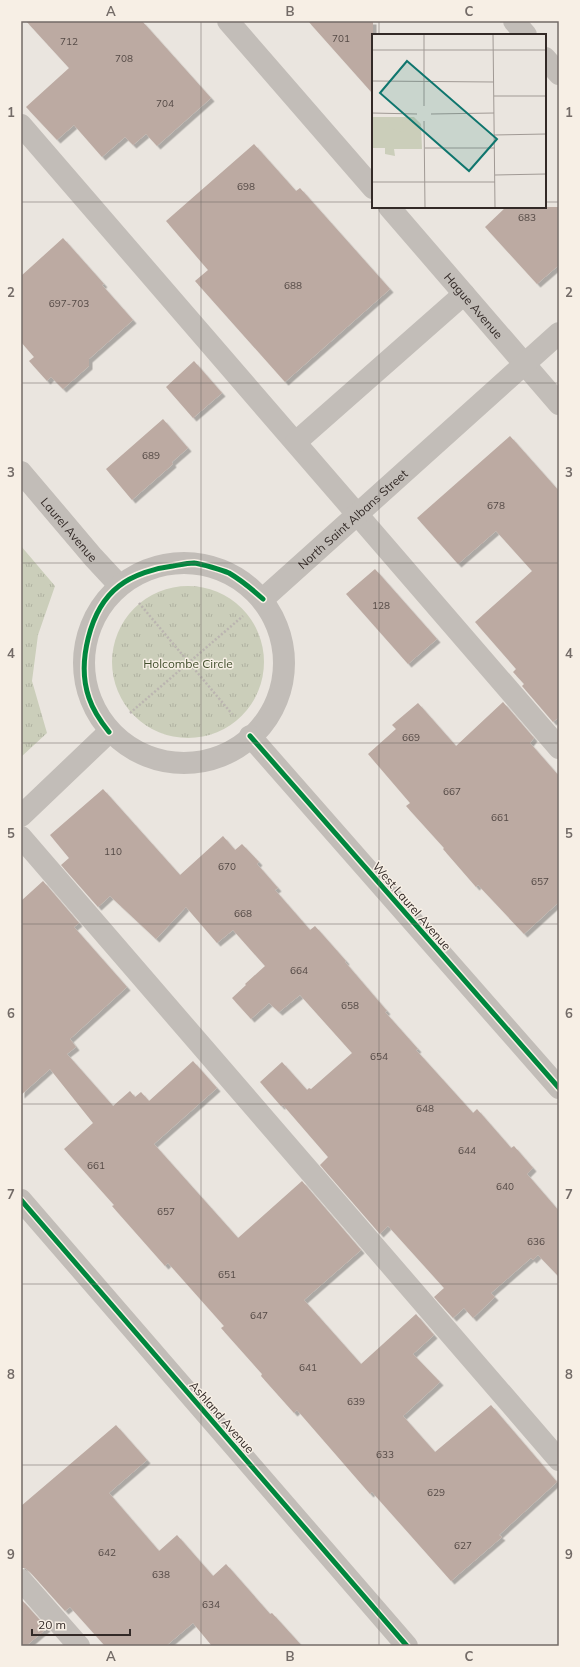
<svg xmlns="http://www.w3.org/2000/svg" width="580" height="1667" font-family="Mulish,sans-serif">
  <defs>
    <pattern id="grass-tufts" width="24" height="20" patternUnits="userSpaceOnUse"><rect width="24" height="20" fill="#cbceba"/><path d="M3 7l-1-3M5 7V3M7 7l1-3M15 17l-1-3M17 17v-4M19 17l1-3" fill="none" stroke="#afb1a0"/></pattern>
    <filter id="shadow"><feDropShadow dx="3.5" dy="3.5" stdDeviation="0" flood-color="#0004"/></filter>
  </defs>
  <rect width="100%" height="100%" fill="#eae5df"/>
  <!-- grass -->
  <path fill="url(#grass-tufts)" d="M21 546 55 586 38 635 32 681 47 733 21 757Z
    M112 662a76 76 0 1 1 152 0a76 76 0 1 1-152 0Z"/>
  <!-- building -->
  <path fill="#bcaaa2" filter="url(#shadow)" d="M26 21H142L211 98 157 146 146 134 133 145 125 137 102 157 74 125 57 140 26 107 69 68Z
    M308 21H373V94Z
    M254 144 296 191 300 188 390 289 285 382 195 281 208 270 166 221Z
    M506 207H559V265L537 284 485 227Z
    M63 238 104 284 102 285 133 320 89 359V366L63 389 51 377 47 381 29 361 34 357 21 342V276Z
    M194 361 222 393 193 418 166 387Z
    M163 419 188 448 172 462 173 464 132 500 106 469Z
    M510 436 559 491V717L553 722 522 686 524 684 513 672 516 669 475 622 532 571 496 531 458 564 417 518Z
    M375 569 437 639 408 664 346 594Z
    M503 702 534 738 530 743 559 776V902L524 934 478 885 476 887 443 849 444 848 406 806 410 803 368 754 396 729 392 725 418 703 456 746Z
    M103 789 180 875 223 836 235 850 242 844 259 862 257 864 278 888 275 890 310 930 315 926 346 961 345 962 387 1011 385 1012 418 1049 416 1050 473 1113 477 1109 511 1148 514 1146 533 1168 527 1174 559 1211V1277L538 1255 533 1260 531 1258 491 1293 495 1297 473 1318 464 1308 453 1318 434 1297 444 1288 388 1226 380 1234 320 1165 328 1157 283 1105 281 1106 260 1082 282 1062 307 1090 309 1088 311 1089 352 1053 300 995 279 1012 269 1003 251 1019 232 998 246 985 245 984 265 966 233 930 217 943 186 907 156 939 110 896 98 907 61 865 69 858 50 835Z
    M43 881 79 923 74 927 127 987 70 1039 76 1047 67 1054 113 1106 130 1091 135 1097 141 1092 149 1101 193 1061 217 1088 154 1144 238 1238 302 1181 361 1250 304 1300 361 1364 416 1314 434 1335 413 1354 440 1382 403 1416 435 1452 491 1405 557 1482 499 1535 502 1537 451 1581 372 1492 370 1494 297 1410 294 1413 261 1376 262 1374 221 1328 224 1326 168 1263 165 1266 112 1206 114 1205 64 1149 93 1123 50 1069 21 1095V901Z
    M116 1425 147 1460 109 1493 159 1551 177 1535 213 1576 226 1564 270 1614 272 1613 302 1646H212L193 1623 166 1646H105L70 1607 65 1611 30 1572 25 1568H21V1506Z
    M21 1599 47 1628 26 1646H21Z"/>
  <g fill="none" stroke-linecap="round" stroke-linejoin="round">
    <!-- path -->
    <path stroke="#bbb5b0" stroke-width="2.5" stroke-dasharray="2 2" stroke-linecap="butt" d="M139 603 232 714
      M130 713 243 616"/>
    <!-- minor -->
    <g stroke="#c2bdb8" stroke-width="22">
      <path d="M228 21 373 188"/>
      <path d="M514 21 526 35"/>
      <path d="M545 58 559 74"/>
      <path d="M21 125 559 748"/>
      <path id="s1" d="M389 207 559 404"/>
      <path d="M296 442 464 294"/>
      <path id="s2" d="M21 472 93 557 119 585"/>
      <circle cx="184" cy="663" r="100"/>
      <path id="s3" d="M263 599 559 333"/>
      <path d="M250 736 559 1088"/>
      <path d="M21 816 109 732"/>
      <path d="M21 837 559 1460"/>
      <path d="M21 1200 407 1646"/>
      <path d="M21 1580 79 1646"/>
    </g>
    <!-- cycleway casing -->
    <g stroke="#f7efe5" stroke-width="8">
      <path id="cycleway" d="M109 732C101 722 93 710 89 698 77 664 89 609 119 586 133 575 155 568 173 566 179 565 187 563 194 563 202 564 222 570 229 573 241 580 253 590 263 599
        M250 736 559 1088
        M21 1200 407 1646"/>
    </g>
    <!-- cycleway -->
    <use href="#cycleway" stroke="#00873e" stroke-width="5"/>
  </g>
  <!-- grid -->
  <path fill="none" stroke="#736b67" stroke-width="1" stroke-opacity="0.55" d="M201 21V1646M379 21V35M21 202H373M545 202H559M379 207V1646M21 383H559M21 563H559M21 743H559M21 924H559M21 1104H559M21 1284H559M21 1465H559"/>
  <g text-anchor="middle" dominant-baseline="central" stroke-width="3" stroke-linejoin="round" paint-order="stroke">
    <!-- number labels -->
    <g font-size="10" fill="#554a46">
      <text x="341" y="38">701</text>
      <text x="69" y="41">712</text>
      <text x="124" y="58">708</text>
      <text x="165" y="103">704</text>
      <text x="246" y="186">698</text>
      <text x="527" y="217">683</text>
      <text x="293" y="285">688</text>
      <text x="69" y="303">697-703</text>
      <text x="151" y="455">689</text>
      <text x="496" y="505">678</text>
      <text x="381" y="605">128</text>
      <text x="411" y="737">669</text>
      <text x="452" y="791">667</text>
      <text x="500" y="817">661</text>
      <text x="113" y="851">110</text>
      <text x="227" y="866">670</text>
      <text x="540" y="881">657</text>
      <text x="243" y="913">668</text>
      <text x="299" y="970">664</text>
      <text x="350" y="1005">658</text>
      <text x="379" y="1056">654</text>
      <text x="425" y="1108">648</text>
      <text x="467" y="1150">644</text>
      <text x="96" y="1165">661</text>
      <text x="505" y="1186">640</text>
      <text x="166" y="1211">657</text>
      <text x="536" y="1241">636</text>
      <text x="227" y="1274">651</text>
      <text x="259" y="1315">647</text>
      <text x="308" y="1367">641</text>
      <text x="356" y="1401">639</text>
      <text x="385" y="1454">633</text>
      <text x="436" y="1492">629</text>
      <text x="463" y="1545">627</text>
      <text x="107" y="1552">642</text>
      <text x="161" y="1574">638</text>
      <text x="211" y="1604">634</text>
    </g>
    <!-- street labels -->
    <g font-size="12" fill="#332a27" stroke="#f7efe5">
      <text stroke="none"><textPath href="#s1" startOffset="130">Hague Avenue</textPath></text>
      <text stroke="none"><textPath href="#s3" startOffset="120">North Saint Albans Street</textPath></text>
      <text stroke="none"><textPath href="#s2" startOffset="75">Laurel Avenue</textPath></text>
      <text transform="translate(412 906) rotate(49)">West Laurel Avenue</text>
      <text transform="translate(222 1417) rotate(49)">Ashland Avenue</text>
    </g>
    <!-- park labels -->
    <g font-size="12" fill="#424f2d" stroke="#f7efe5">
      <text x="188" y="663">Holcombe Circle</text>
    </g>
  </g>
  <!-- overview -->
  <g transform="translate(372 34)">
    <rect width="174" height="174" fill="#eae5df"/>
    <path d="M0 83H42L49 90 50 115H22L23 122 13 120V114H0Z" fill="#cbceba"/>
    <path d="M16 84H30L32 99 18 94Z" fill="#cbceba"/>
    <path fill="none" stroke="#a19a95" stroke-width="1" d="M52 0V72M121 0 123 174M0 16H174M0 47 122 48M122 62H174M0 79 45 80M59 80 122 79M52 87 53 174M122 101 174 100M53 114H123M123 141 174 140M0 148H123"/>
    <path fill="#0f766e" fill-opacity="0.15" stroke="#0f766e" stroke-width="2" d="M35 27 125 105 97 137 8 59Z"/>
    <rect width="174" height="174" fill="none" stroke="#332a27" stroke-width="2"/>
  </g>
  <!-- border -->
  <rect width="580" height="1667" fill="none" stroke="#f7efe5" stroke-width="44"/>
  <!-- scale -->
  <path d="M32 1629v6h98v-6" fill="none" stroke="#332a27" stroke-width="2"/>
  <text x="38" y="1629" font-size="12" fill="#332a27" stroke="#f7efe5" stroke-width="3" paint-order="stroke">20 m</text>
  <rect x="22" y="22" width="536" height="1623" fill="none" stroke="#736b67" stroke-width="1.5"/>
  <g font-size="13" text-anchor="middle" font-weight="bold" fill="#736b67">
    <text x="111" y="16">A</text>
    <text x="290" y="16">B</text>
    <text x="469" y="16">C</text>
    <text x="11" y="117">1</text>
    <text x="569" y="117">1</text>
    <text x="11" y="297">2</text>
    <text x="569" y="297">2</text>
    <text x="11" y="477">3</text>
    <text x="569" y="477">3</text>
    <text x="11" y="658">4</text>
    <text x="569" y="658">4</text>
    <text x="11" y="838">5</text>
    <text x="569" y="838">5</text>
    <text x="11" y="1018">6</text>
    <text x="569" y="1018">6</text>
    <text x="11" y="1199">7</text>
    <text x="569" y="1199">7</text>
    <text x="11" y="1379">8</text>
    <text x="569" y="1379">8</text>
    <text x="11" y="1559">9</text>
    <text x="569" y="1559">9</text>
    <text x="111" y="1661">A</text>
    <text x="290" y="1661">B</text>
    <text x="469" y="1661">C</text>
  </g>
</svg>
